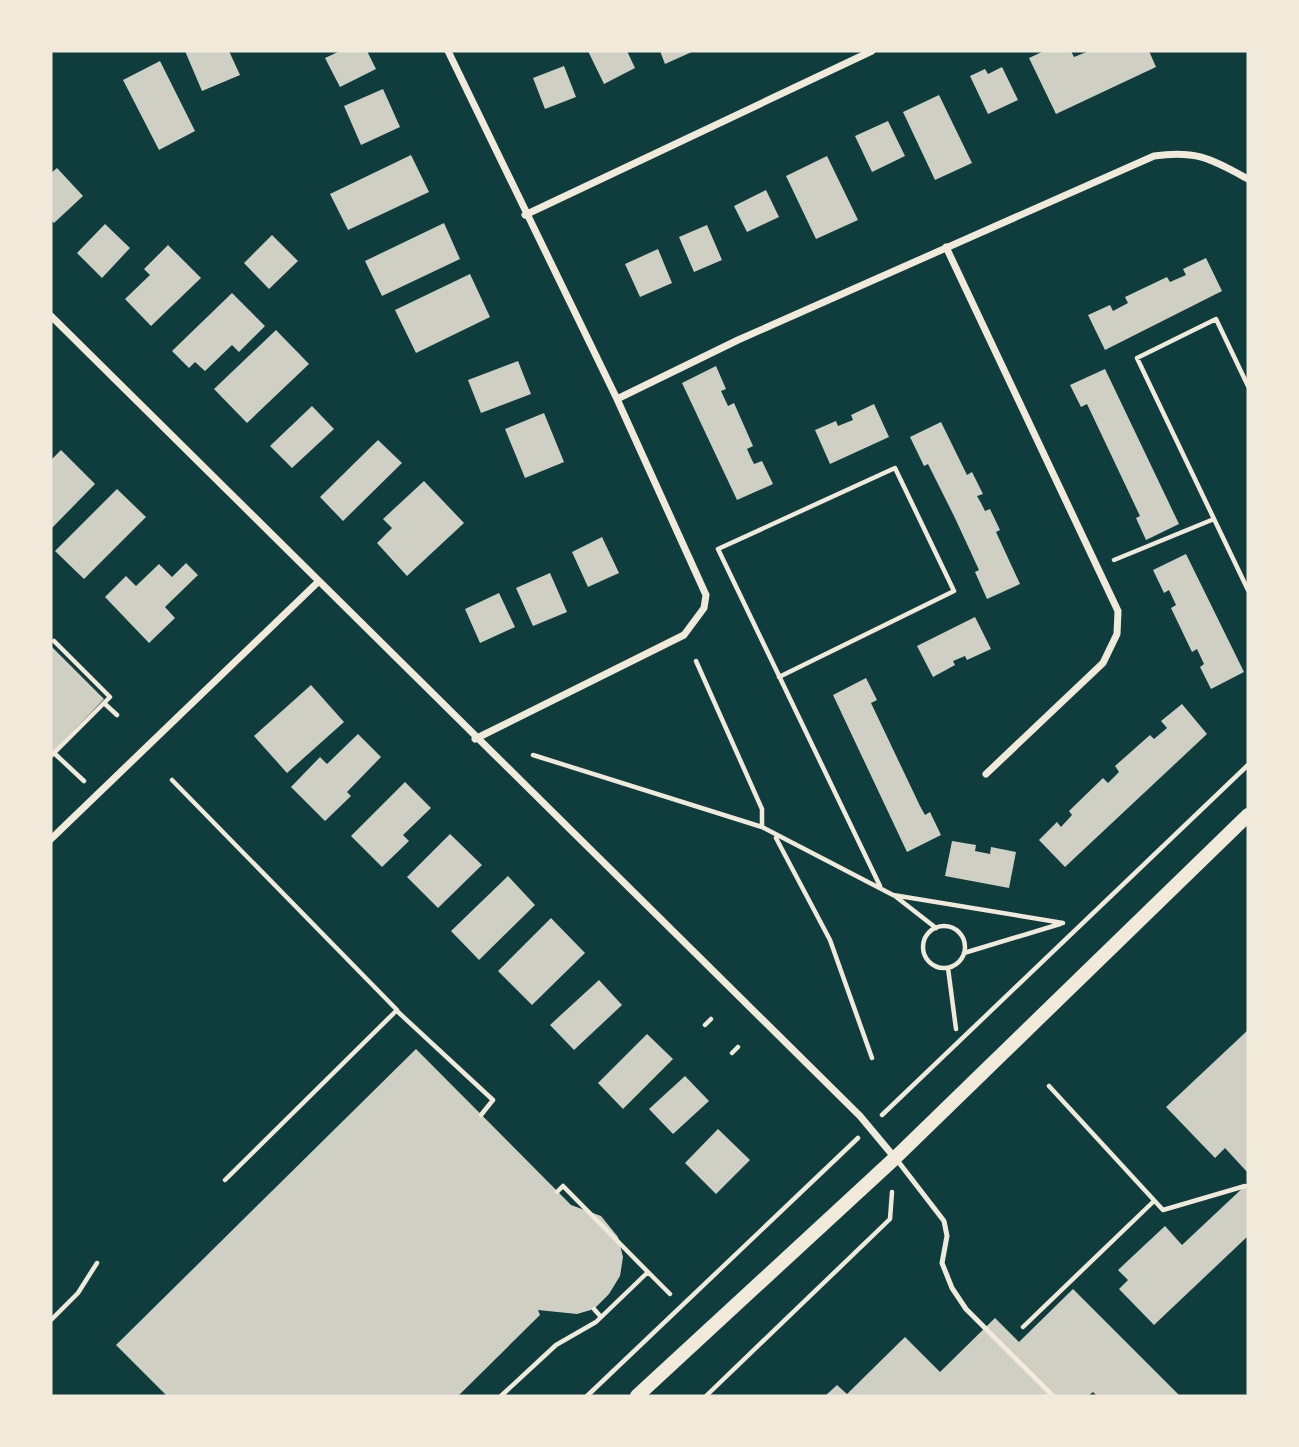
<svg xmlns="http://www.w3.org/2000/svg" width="1299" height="1447" font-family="'Alegreya Sans',sans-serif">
  <rect width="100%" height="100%" fill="#0f3d3e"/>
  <!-- building -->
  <path fill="#cfcfc3" d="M185 51H229L240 75 202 91Z
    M340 51H367L376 69 340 87 325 58Z
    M588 51H627L635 68 604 84Z
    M660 51H694L665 64Z
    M1044 51H1071L1074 57 1089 51H1149L1156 67 1056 114 1029 58Z
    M160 61 195 131 159 150 123 80Z
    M564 66 576 97 545 109 533 78Z
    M1002 67 1018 100 988 114 970 76 985 69 988 74Z
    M383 89 400 127 361 145 344 106Z
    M939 95 972 163 935 180 903 112Z
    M888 121 905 156 872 172 855 136Z
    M411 155 429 192 348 230 330 194Z
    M827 156 858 220 816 239 786 176Z
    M57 168 83 196 54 223 51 220V173Z
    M766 190 779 217 747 232 734 206Z
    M444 223 460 259 382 296 365 261Z
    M105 224 130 248 102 278 77 253Z
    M707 225 722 260 694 272 679 237Z
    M272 235 298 261 269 289 244 263Z
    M168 245 201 278 151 326 125 299 150 275 144 269Z
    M658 249 672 283 640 297 625 264Z
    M1206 258 1222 291 1105 350 1088 315 1110 305 1113 311 1128 303 1125 297 1167 277 1170 282 1186 275 1183 269Z
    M470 274 490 317 416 353 395 310Z
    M232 293 265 326 239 352 232 345 205 371 195 362 189 368 172 351Z
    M276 330 309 364 247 423 214 389Z
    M518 361 531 394 481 413 468 380Z
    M716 366 726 389 721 391 728 406 734 403 753 446 747 449 751 458 754 464 762 461 773 484 737 500 682 383Z
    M1105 369 1179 524 1146 540 1136 518 1140 516 1087 404 1081 407 1070 385Z
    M874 404 889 437 830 464 815 430 836 421 838 426 853 420 851 415Z
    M312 406 334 429 292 468 270 446Z
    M544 413 564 462 525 478 505 429Z
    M941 422 967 475 972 472 983 494 977 496 981 503 985 511 990 509 1000 530 996 532 1020 584 987 599 975 572 979 570 954 516 928 464 924 466 910 437Z
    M378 440 402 463 343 521 320 497Z
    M61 450 95 484 51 529V460Z
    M424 481 464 523 407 576 377 543 392 528 383 519Z
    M117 489 146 517 84 579 55 551Z
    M602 537 619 573 588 587 572 552Z
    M1186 554 1244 672 1211 689 1200 667 1204 664 1197 649 1192 652 1171 608 1176 605 1169 590 1164 593 1153 570Z
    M186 563 198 575 165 607 175 618 149 643 105 597 126 576 136 586 159 564 172 577Z
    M550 573 567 612 533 626 516 588Z
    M499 593 515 627 480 643 465 609Z
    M975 617 991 649 967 660 965 656 953 661 955 665 933 677 917 646Z
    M51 646 104 699 51 754Z
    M866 678 877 700 871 703 920 806 925 815 930 812 941 835 907 852 833 695Z
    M311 685 344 722 287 773 254 736Z
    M1182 704 1207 734 1065 867 1039 840 1057 822 1061 827 1072 815 1069 811 1103 778 1108 783 1119 772 1115 766 1150 735 1154 739 1167 728 1161 721Z
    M358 734 381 757 347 792 351 796 325 821 291 787 320 757 327 764Z
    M405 782 431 808 403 835 409 841 382 867 351 836Z
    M450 834 482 865 438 908 407 877Z
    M952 841 976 845 975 851 990 854 991 847 1016 852 1009 888 945 876Z
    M508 876 535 905 479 960 451 931Z
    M551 918 585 953 532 1005 498 971Z
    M599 980 622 1005 574 1050 550 1025Z
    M1248 1030V1173L1225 1148 1215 1158 1166 1107Z
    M647 1034 673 1059 623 1109 598 1083Z
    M416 1049 571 1205 601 1216 618 1237 623 1257 620 1276 609 1294 594 1309 577 1314 538 1310 540 1315 458 1396H167L116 1345Z
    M685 1076 709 1101 673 1134 649 1109Z
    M718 1129 750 1160 716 1194 685 1163Z
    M1248 1183V1236L1154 1325 1119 1289 1128 1280 1118 1270 1165 1226 1182 1245Z
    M1073 1289 1180 1396H1097L1093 1392 1088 1396H825L837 1385 847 1394 905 1337 940 1372 995 1318 1019 1342Z"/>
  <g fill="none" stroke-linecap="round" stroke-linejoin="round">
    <!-- path -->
    <path stroke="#f1e9da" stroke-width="4.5" d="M1248 386 1216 319 1137 358 1248 590
      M1114 560 1214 519
      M696 661 762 809V827
      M779 677 954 591 895 468 718 549 880 886
      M104 703 117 715
      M54 753 84 781
      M533 755 762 827 893 895 1063 923
      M51 756 110 697 54 641
      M172 780 397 1010 225 1180
      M776 838 830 940 872 1058
      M895 896 936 928
      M923 947a21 21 0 1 1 42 0a21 21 0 1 1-42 0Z
      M964 953 1060 924
      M948 968 956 1029
      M397 1011 493 1100 481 1115
      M705 1025 711 1019
      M732 1053 738 1047
      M1049 1086 1163 1210 1245 1186
      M882 1115 1248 765
      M648 1272 670 1294
      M594 1309 601 1317
      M51 1320 78 1293 97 1263
      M1023 1327 1154 1201
      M501 1396 556 1345 596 1322 648 1272 563 1186 557 1192
      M587 1396 858 1138
      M706 1396 890 1219 892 1192"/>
    <!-- service -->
    <path stroke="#f1e9da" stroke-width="5" d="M897 1160 944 1221 947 1236 942 1263 952 1288 966 1309 1053 1396"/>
    <!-- minor -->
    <path stroke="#f1e9da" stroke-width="7" d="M448 51 617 399 706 595 704 608 684 635 475 739
      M525 215 872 51
      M946 247 1118 611 1117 634 1103 663 986 774
      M51 316 860 1116 895 1158
      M617 399 738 340 1154 156C1197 150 1211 159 1248 179
      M51 839 318 582"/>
    <!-- secondary -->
    <path stroke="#f1e9da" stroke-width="14" d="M637 1396 895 1158 1248 815"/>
  </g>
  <!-- border -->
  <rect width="1299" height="1447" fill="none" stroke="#f1e9da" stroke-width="105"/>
</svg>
